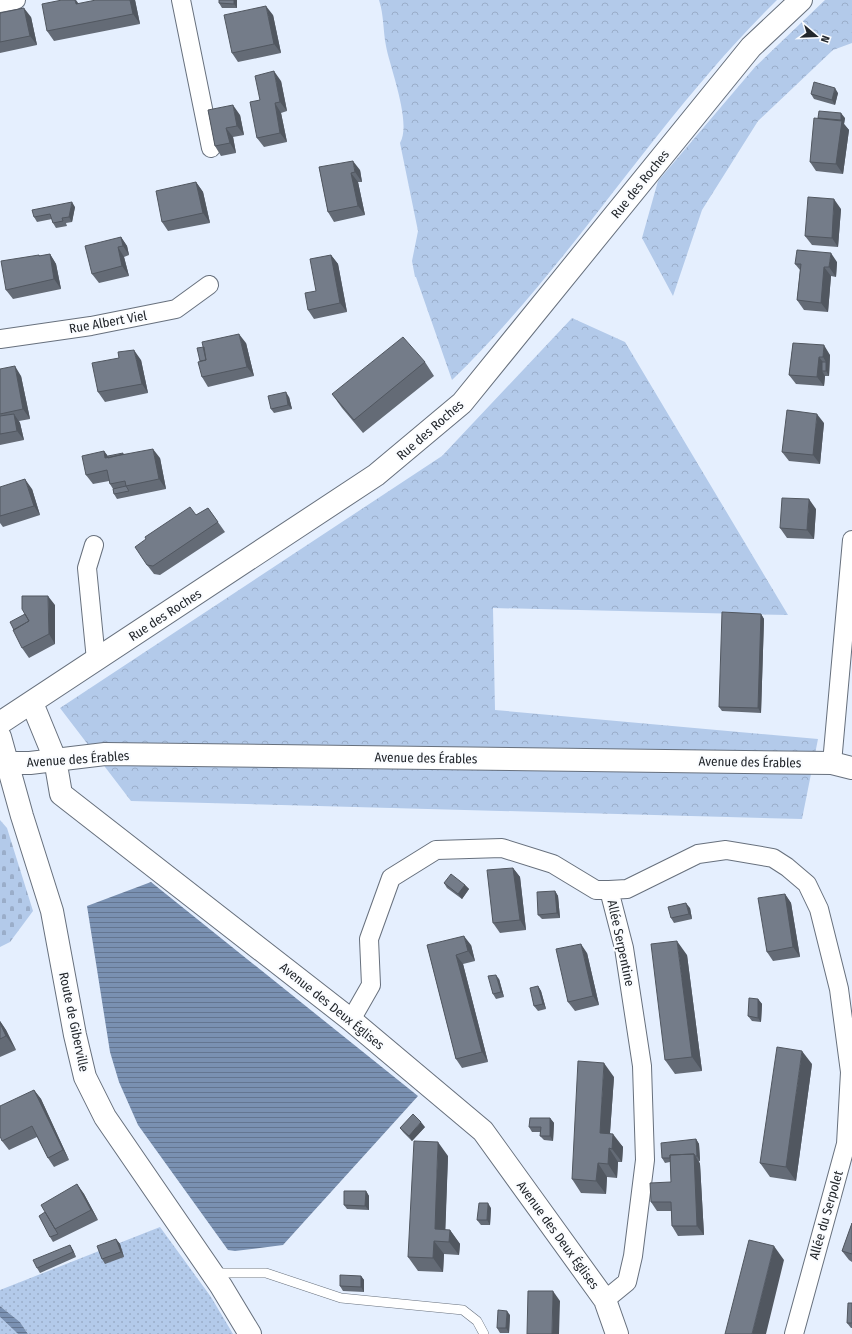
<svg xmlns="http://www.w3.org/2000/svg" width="852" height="1334" font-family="'Fira Sans Condensed',sans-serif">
  <defs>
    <pattern id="forest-crowns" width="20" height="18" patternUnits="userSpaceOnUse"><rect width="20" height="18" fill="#b3caea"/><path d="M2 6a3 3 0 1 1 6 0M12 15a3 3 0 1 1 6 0" fill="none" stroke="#9aadc9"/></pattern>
    <pattern id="cemetery-stones" width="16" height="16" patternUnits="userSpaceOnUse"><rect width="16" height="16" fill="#b3caea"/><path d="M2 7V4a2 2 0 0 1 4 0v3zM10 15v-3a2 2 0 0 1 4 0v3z" fill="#9aadc9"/></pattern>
    <pattern id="garden-dots" width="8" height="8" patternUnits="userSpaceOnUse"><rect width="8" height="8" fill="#b3caea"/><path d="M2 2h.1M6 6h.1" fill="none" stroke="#9aadc9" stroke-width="1.8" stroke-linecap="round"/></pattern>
    <pattern id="water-rules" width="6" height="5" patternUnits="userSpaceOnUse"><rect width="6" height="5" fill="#7a91b2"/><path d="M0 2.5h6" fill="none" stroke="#647691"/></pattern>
  </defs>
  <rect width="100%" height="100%" fill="#e5effe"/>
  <!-- forest -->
  <path fill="url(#forest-crowns)" d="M379 0H777C657 117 572 264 452 380L416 277H415L412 261 418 231 400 143C412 123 390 68 386 46 383 31 384 15 379 0Z
    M825 0H852V43L833 50 758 121 702 210 673 296 642 238 658 181 755 67Z
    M572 318 625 342 788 615 493 608 495 710 818 739 802 819 131 801 60 708 442 456Z"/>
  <!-- cemetery -->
  <path fill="url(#cemetery-stones)" d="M0 820 7 828 33 911 10 942 0 947Z"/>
  <!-- garden -->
  <path fill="url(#garden-dots)" d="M160 1227 211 1297 233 1334H28L20 1322 0 1306V1290Z
    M0 1317 18 1334H0Z"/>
  <!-- water -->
  <path fill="url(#water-rules)" d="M151 882 418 1096 283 1245 235 1251 228 1250 138 1125 119 1082 110 1052 87 906Z
    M0 1306 20 1322 28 1334H18L0 1317Z"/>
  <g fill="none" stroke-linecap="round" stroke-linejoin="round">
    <!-- service casing -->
    <g stroke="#67707d" stroke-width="10">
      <path id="service" d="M213 1273H266L341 1298 463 1310 477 1321 484 1334"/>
    </g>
    <!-- minor casing -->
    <g stroke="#67707d" stroke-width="20">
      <path id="minor" d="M181 0 211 148
        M0 3 16 0
        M0 339 91 326 176 309 209 285
        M94 545 87 568 96 660
        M832 763 852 540
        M609 890 627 889 698 854 726 850 773 858 787 867 807 884 819 909 839 989 850 1072 846 1144 794 1334
        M351 1020 371 985 369 939 391 878 436 850 502 848 553 864 596 890H609L624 948 642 1066 645 1160 633 1256 627 1282 605 1300"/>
    </g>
    <!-- tertiary casing -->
    <g stroke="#67707d" stroke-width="24">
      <path id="tertiary" d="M32 703 55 759 61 794 351 1020 483 1131 605 1300 617 1334
        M0 723 376 475 462 403 751 47 801 0
        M0 737 22 816 52 911 75 1035 85 1077 105 1117 221 1286 250 1334
        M0 763H30L105 754 832 763 852 768"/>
    </g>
    <!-- service -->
    <use href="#service" stroke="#fff" stroke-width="9"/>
    <!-- minor -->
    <use href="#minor" stroke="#fff" stroke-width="18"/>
    <!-- tertiary -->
    <use href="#tertiary" stroke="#fff" stroke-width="22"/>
  </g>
  <!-- wall -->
  <path fill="#646b76" d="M135 0 140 24 54 41 47 31 79 4Z
    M219 0H237V8H222L219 3Z
    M0 13 31 17 37 45 0 53Z
    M273 15 281 53 238 62 232 53Z
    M281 81 287 111 281 113 287 142 264 147 257 138 260 100Z
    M838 93 835 105 814 99 811 94Z
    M208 110 240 115 244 135 233 137 236 153 221 156 215 146Z
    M818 118H845L844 124 849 130 843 174 816 171 810 162Z
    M319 167 360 170 362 182H358L365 215 334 222 328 212Z
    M196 182 203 192 210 223 168 231 162 222Z
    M75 207 72 222 66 223 67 226 56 228 53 223 52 219 37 222 34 217Z
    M841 209 838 247 812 245 805 236Z
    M121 237 127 246 129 255 124 257 129 276 99 283 92 274Z
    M50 254 56 264 61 289 13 299 6 290 39 255 40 256Z
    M331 255 338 264 347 312 314 319 308 310Z
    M837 262 836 277 831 276 828 312 804 310 797 300 800 270 795 264Z
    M246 343 254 376 208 387 202 377 200 361Z
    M793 343 830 355 829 376H825L824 386 796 384 789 375Z
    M141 360 148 393 105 402 98 392Z
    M425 362 434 376 363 433 342 408 332 394Z
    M0 369 21 376 30 419 19 421 20 423 24 440 0 445Z
    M289 397 292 409 274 413 271 409Z
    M824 423 820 464 789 461 782 452Z
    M104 451 108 456 124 454 160 458 166 489 117 499 114 494 113 489 110 484 109 481 93 484 86 475Z
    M0 487 32 489 40 515 3 527 0 523Z
    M208 508 225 532 160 575 154 574 147 565 196 515Z
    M816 509 814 539 787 538 780 528Z
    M55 605V644L29 658 22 648Z
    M761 614 764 619 761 713 722 711 719 707Z
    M513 868 520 877 526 930 500 933 493 923Z
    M444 883 465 885 469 889 462 899 447 888Z
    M555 891 558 896 560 918 542 919 538 915Z
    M785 894 791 903 800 957 773 961 767 952Z
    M690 908 692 919 674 923 671 918Z
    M427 945H471L475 961 463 964 488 1062 462 1068 456 1059Z
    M587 953 599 1005 575 1011 568 1002Z
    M687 955 702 1071 675 1074 665 1060Z
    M499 979 504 997 496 999 493 994Z
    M538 986 541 991 546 1009 538 1011 534 1006Z
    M758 999 762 1004 761 1022 752 1021 748 1016Z
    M0 1021 6 1030 16 1050 0 1057Z
    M812 1064 796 1181 770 1177 760 1163Z
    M614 1077 610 1133 623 1147 622 1162H618L617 1178 607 1177 606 1194 581 1193 572 1179Z
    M34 1090 41 1099 69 1160 54 1167 48 1158 37 1137 9 1150 2 1141Z
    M550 1118 554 1123 553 1141 544 1140 540 1136V1132H532L529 1127Z
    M425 1127 412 1141 403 1132 400 1128Z
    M696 1139 699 1144 700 1161H699L700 1164 704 1235 678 1236 672 1226 671 1211H657L651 1202 671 1182 670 1162 665 1163 662 1158Z
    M448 1156 445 1230H450L460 1244 459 1255 444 1254 443 1272 418 1271 408 1257Z
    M77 1184 84 1194 98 1220 53 1242 50 1237 45 1212Z
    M366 1191 369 1196V1210L347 1209 344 1205Z
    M491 1208 490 1225H481L477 1220Z
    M852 1223V1262L849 1260 842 1251Z
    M116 1239 120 1244 124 1257 105 1264 102 1259Z
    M70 1245 73 1250 76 1257 40 1273 37 1268Z
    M361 1276 364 1280V1292L343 1291 340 1286Z
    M852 1303V1328H851L847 1323Z
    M510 1315 509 1333H500L497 1328Z"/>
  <!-- shaded-wall -->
  <path fill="#515760" d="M75 0H76L81 7 76 4Z
    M130 0H135L140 24 133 14Z
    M234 0H237V8L234 4Z
    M266 6 273 15 281 53 274 44Z
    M24 8 31 17 37 45 30 36Z
    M274 71 281 81 287 111 280 102Z
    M835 88 838 93 835 105 832 100Z
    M275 103 281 113 287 142 280 133Z
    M233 105 240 115 244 135 237 126Z
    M841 113 845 118 844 124 849 130 843 174 836 164Z
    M226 128 233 137 236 153 230 143Z
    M353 161 360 170 362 182 355 172Z
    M351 173 358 182 365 215 358 206Z
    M196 182 203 192 210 223 203 213Z
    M834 199 841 209 838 247 832 238Z
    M72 202 75 207 72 222 69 217Z
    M121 237 127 246 129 255 123 246Z
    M118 247 124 257 129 276 122 266Z
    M831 253 837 262 836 277 829 267Z
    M50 254 56 264 61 289 54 279Z
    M331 255 338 264 347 312 340 303Z
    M824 267 831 276 828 312 821 303Z
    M239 334 246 343 254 376 247 367Z
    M824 345 830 355 829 376 826 371V362L823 357Z
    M134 350 141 360 148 393 142 384Z
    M819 357 826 366 822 371 825 376 824 386 817 377Z
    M15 366 21 376 30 419 23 409Z
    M286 392 289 397 292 409 288 405Z
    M14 414 20 423 24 440 17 431Z
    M817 414 824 423 820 464 813 455Z
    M153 449 160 458 166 489 159 479Z
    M104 451 111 461 105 458Z
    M25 479 32 489 40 515 34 506Z
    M809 499 816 509 814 539 807 530Z
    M48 596 55 605V644L49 634Z
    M761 614 764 619 761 713 758 708Z
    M513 868 520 877 526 930 520 920Z
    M465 885 469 889 462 899 458 894Z
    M555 891 558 896 560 918 557 913Z
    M785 894 791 903 800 957 793 947Z
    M686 903 690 908 692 919 689 914Z
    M464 936 471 945 475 961 468 951Z
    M677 941 687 955 702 1071 692 1057Z
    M581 944 587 953 599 1005 593 996Z
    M456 955 463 964 488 1062 482 1052Z
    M496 975 499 979 504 997 501 992Z
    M538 986 541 991 546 1009 543 1004Z
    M758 999 762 1004 761 1022 758 1018Z
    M0 1021 6 1030 16 1050 6 1036 0 1023Z
    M802 1051 812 1064 796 1181 786 1167Z
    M604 1063 614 1077 609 1146 600 1133Z
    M34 1090 41 1099 69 1160 63 1150Z
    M550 1118 554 1123 553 1141 550 1136Z
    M421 1122 425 1127 412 1141 409 1136Z
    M613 1134 623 1147 622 1162 612 1149Z
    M696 1139 699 1144 700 1161 697 1156Z
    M438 1142 448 1156 445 1241 435 1229Z
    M609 1148 618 1162 617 1178 608 1164Z
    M694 1154 700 1164 704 1235 697 1226Z
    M598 1163 607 1177 606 1194 596 1181Z
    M77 1184 84 1194 98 1220 91 1210Z
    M366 1191 369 1196V1210L365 1206Z
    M488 1203 491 1208 490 1225 487 1220Z
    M450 1230 460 1244 459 1255 449 1242Z
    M116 1239 120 1244 124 1257 121 1252Z
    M434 1241 444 1254 443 1272 433 1258Z
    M70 1245 73 1250 76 1257 73 1252Z
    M774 1246 784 1260 766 1334H752Z
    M361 1276 364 1280V1292L361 1287Z
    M553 1291 560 1301 559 1334H552Z
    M507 1311 510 1315 509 1333 506 1328Z"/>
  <!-- building -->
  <path fill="#747c89" stroke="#515760" d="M62 0H75L76 4 96 0H130L133 14 47 31 42 4Z
    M219 0H234V4L219 3Z
    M266 6 274 44 232 53 224 15Z
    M24 8 30 36 0 42V13Z
    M274 71 280 102 275 103 280 133 257 138 250 102 260 100 255 76Z
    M814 82 835 88 832 100 811 94Z
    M233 105 237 126 226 128 230 143 215 146 208 110Z
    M819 111 841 113V120L818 118Z
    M814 118 842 121 836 164 810 162Z
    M353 161 355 172 351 173 358 206 328 212 319 167Z
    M196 182 203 213 162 222 156 191Z
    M808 197 834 199 832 238 805 236Z
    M72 202 69 217 62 218 63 221 53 223 50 214 34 217 32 210Z
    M121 237 123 246 118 247 122 266 92 274 85 246Z
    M797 250 831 253 829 267H824L821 303 797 300 801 264H795Z
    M50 254 54 279 6 290 1 261 39 255V256Z
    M331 255 340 303 308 310 305 293 316 291 310 259Z
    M239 334 247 367 202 377 198 362 206 360 202 342Z
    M403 337 425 362 354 420 332 394Z
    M793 343 824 345 823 357H819L817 377 789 375Z
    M204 347 206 360 200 361 197 348Z
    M134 350 142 384 98 392 92 363 119 358 118 352Z
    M822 362H826V371H822Z
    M15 366 23 409 0 414V369Z
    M286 392 288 405 271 409 268 396Z
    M787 410 817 414 813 455 782 452Z
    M14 414 17 431 0 434V416Z
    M153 449 159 479 126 486 125 481 110 484 107 470 86 475 82 456 104 451 105 458Z
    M123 453V454L108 458V456Z
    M25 479 34 506 0 516V487Z
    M126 486 129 491 114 494 113 489Z
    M782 498 809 499 807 530 780 528Z
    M190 507 196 515 208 508 218 522 153 566 147 565 135 547 146 539 145 537Z
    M22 596H48L49 634 22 648 13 630 29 621 22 609Z
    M722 612 761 614 758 708 719 707Z
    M25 614 29 621 14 630 10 622Z
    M513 868 520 920 493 923 487 870Z
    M451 874 465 885 458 894 444 883Z
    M555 891 557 913 538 915 537 892Z
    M785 894 793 947 767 952 758 898Z
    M686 903 689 914 671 918 668 907Z
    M464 936 468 951 456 955 482 1052 456 1059 427 945Z
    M677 941 692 1057 665 1060 651 944Z
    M581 944 593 996 568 1002 556 949Z
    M496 975 501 992 493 994 488 976Z
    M538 986 543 1004 534 1006 530 988Z
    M749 998 758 999V1018L748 1016Z
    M0 1023 6 1036 0 1039Z
    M777 1047 802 1051 786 1167 760 1163Z
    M578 1061 604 1063 600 1133 613 1134 612 1149 609 1148 608 1164 598 1163 596 1181 572 1179Z
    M34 1090 63 1150 48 1158 32 1126 2 1141 0 1136V1106Z
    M413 1114 421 1122 409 1136 400 1128Z
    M530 1118H550V1136H540L541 1127H529Z
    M696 1139 697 1156H695L694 1154 670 1155V1158H662L661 1143Z
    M414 1141 438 1142 435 1229 450 1230 449 1242 434 1241 433 1258 408 1257Z
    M694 1154 697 1226H672L671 1202H651L650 1183 671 1182 670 1155Z
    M77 1184 91 1210 55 1229 41 1205Z
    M344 1191H366L365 1206 344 1205Z
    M479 1203H488L487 1220H477Z
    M45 1212 58 1234 50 1237 39 1216Z
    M852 1223V1254L842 1251Z
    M116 1239 121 1252 102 1259 97 1246Z
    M749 1240 774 1246 752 1334H725Z
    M70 1245 73 1252 37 1268 33 1260Z
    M340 1275 361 1276V1287L340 1286Z
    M528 1291H553L552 1334H527Z
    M848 1303H852V1323H847Z
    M498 1310 507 1311 506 1328H497Z"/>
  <g text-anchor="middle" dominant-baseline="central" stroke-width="4" stroke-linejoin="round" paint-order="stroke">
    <!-- street labels -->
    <g font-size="13" fill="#22262b" stroke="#fafcff">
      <text transform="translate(640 184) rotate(-51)">Rue des Roches</text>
      <text transform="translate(108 322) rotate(-10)">Rue Albert Viel</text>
      <text transform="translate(430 430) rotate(-41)">Rue des Roches</text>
      <text transform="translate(165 615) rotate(-33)">Rue des Roches</text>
      <text transform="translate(426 758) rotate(1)">Avenue des Érables</text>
      <text transform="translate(78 759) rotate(-4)">Avenue des Érables</text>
      <text transform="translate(750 762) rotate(1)">Avenue des Érables</text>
      <text transform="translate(621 943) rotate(78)">Allée Serpentine</text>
      <text transform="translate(332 1006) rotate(39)">Avenue des Deux Églises</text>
      <text transform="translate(74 1022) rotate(78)">Route de Giberville</text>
      <text transform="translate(826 1215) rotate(-74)">Allée du Serpolet</text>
      <text transform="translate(558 1235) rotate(54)">Avenue des Deux Églises</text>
    </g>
  </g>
  <!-- north arrow -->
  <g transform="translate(816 36) rotate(109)" stroke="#fafcff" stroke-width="3" paint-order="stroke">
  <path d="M0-3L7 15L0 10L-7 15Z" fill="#22262b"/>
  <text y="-6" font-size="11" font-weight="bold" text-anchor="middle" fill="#22262b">N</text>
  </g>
</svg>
